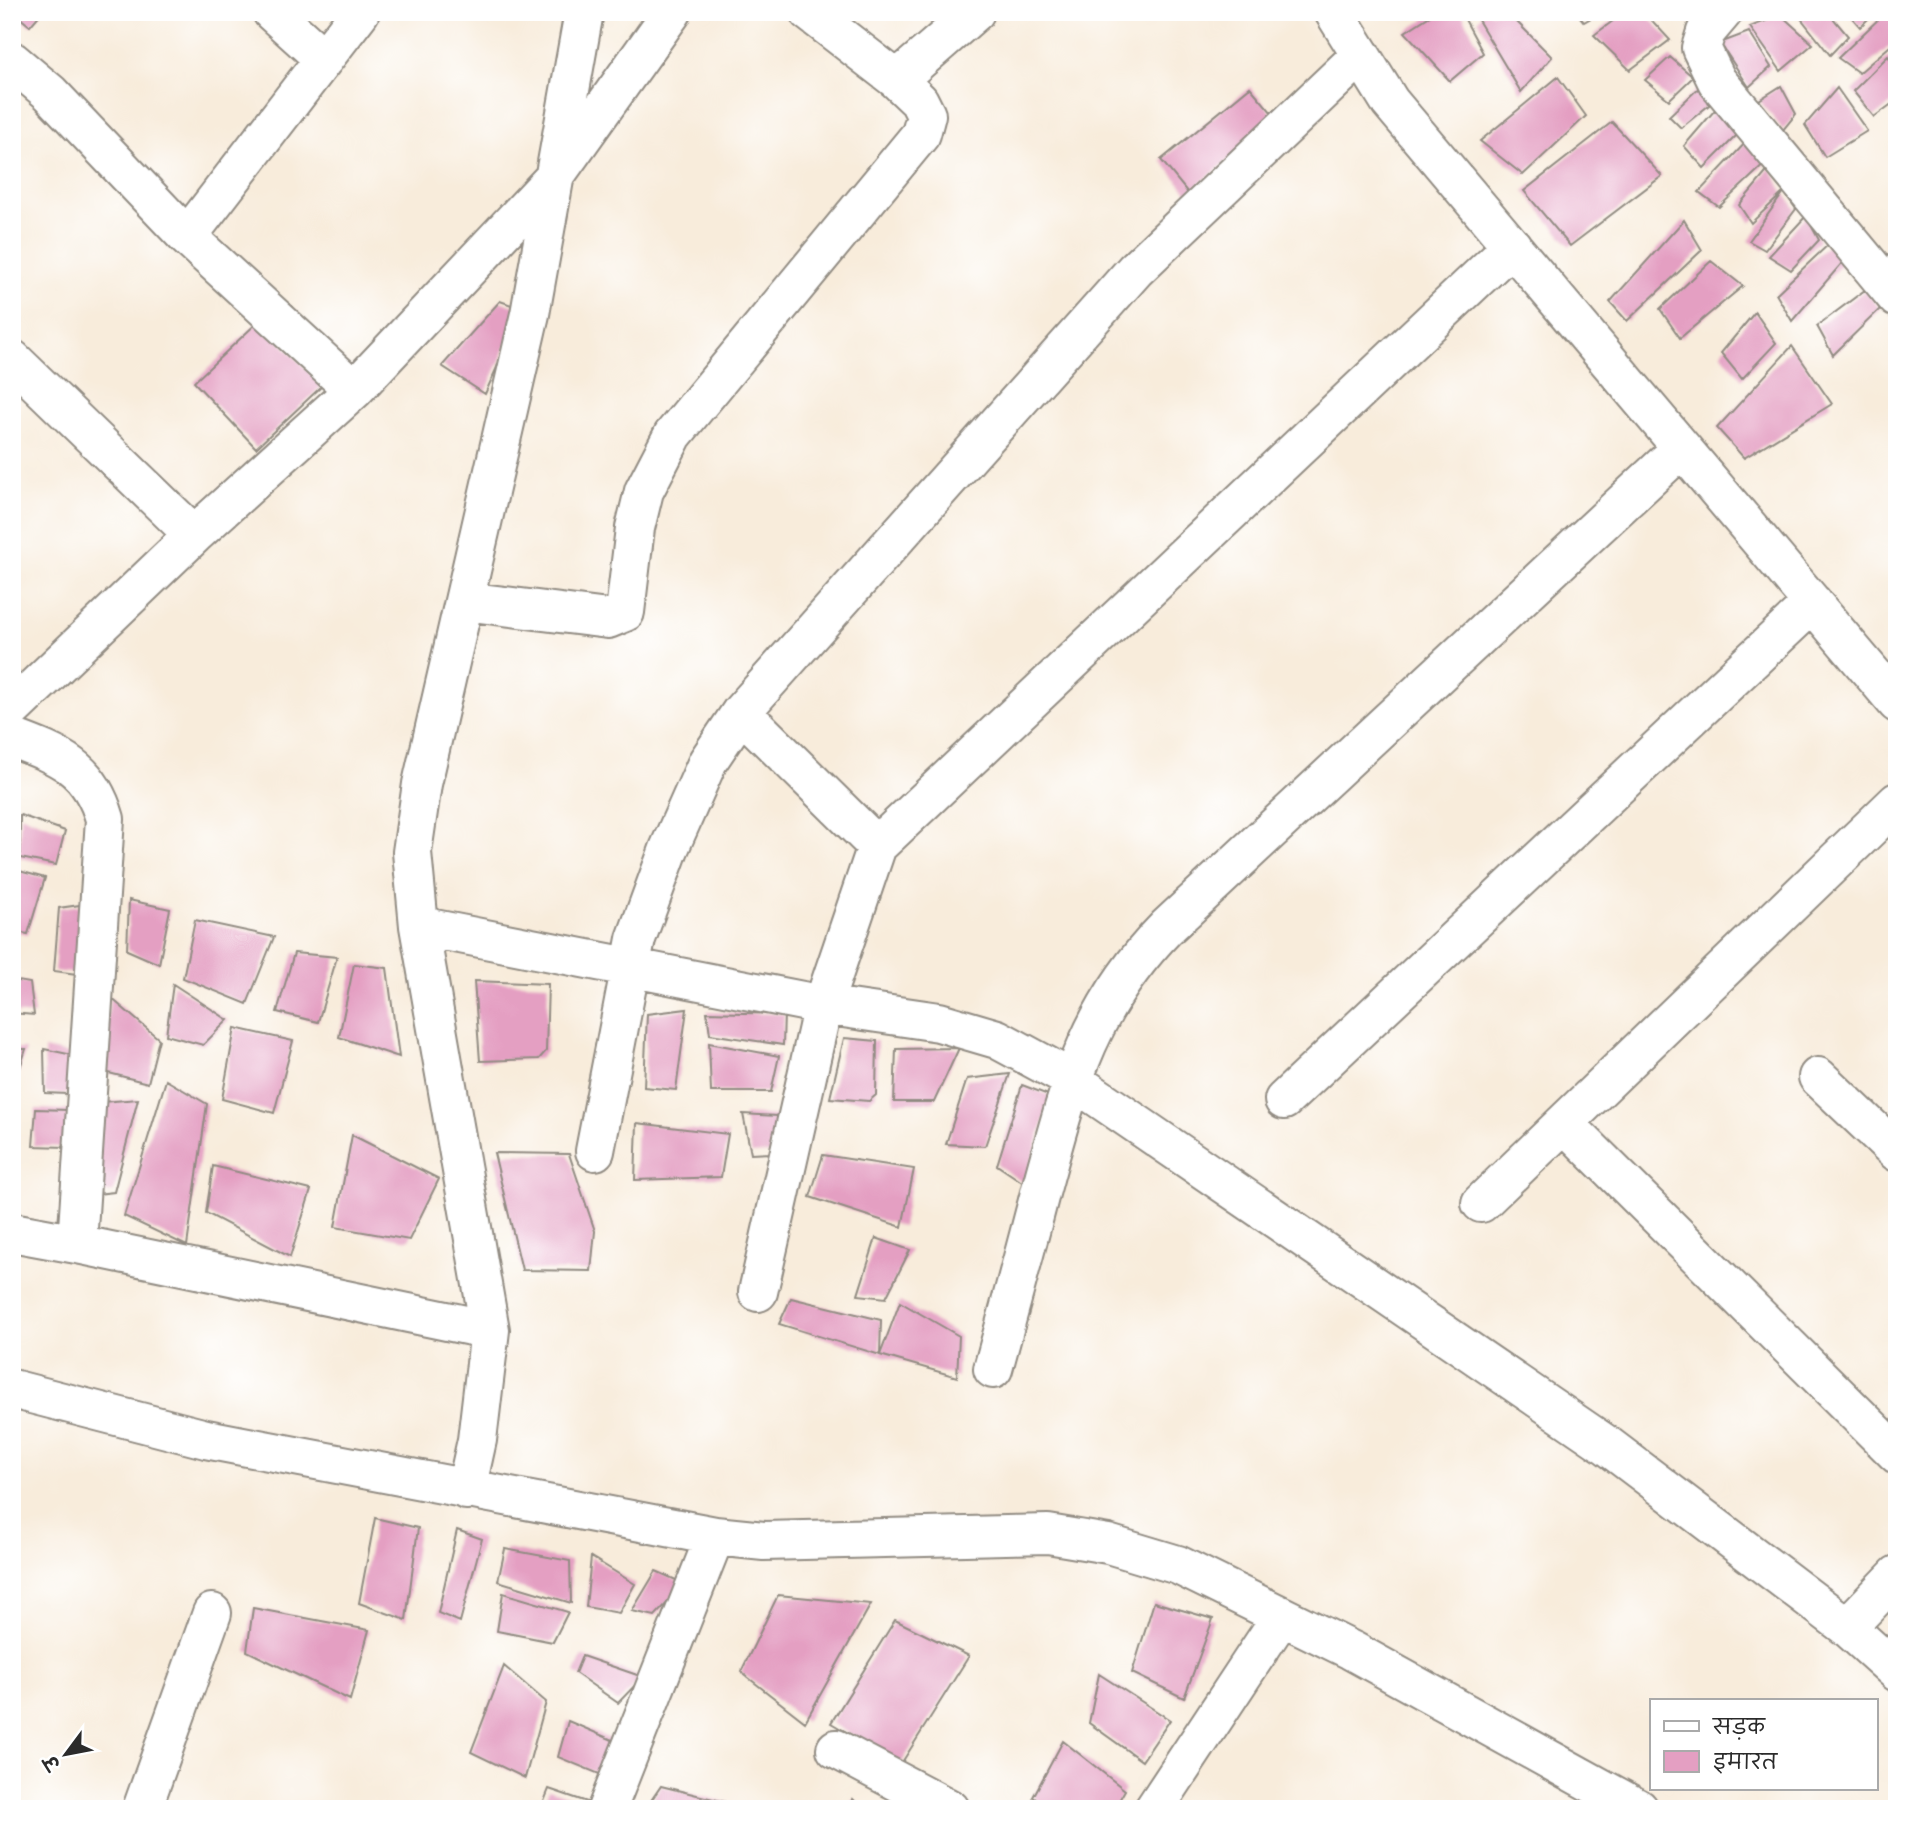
<svg xmlns="http://www.w3.org/2000/svg" width="1909" height="1821" font-family="Mynerve,'Playpen Sans Deva',sans-serif">
  <rect width="100%" height="100%" fill="#fff"/>
  <filter id="ink" filterUnits="userSpaceOnUse"><feTurbulence type="fractalNoise" baseFrequency=".0143" numOctaves="2"/><feDisplacementMap in="SourceGraphic" scale="14" xChannelSelector="R" yChannelSelector="G"/><feConvolveMatrix kernelMatrix="1 2 1 2 8 2 1 2 1" color-interpolation-filters="sRGB"/></filter>
  <filter id="wash" filterUnits="userSpaceOnUse"><feTurbulence type="fractalNoise" baseFrequency=".00686" numOctaves="4" result="noise"/><feDisplacementMap in="SourceGraphic" scale="28" xChannelSelector="R" yChannelSelector="G"/><feGaussianBlur stdDeviation="1.57" result="paint"/><feColorMatrix in="noise" values="0 0 0 0 0 0 0 0 0 0 0 0 0 0 0 0 0 1.4 0 .05"/><feComposite in="paint" operator="in"/></filter>
  <g filter="url(#wash)">
    <rect width="100%" height="100%" fill="#f8ecdb"/>
    <g id="blocks">
      <!-- building -->
      <path fill="#e49fc2" d="M13 12H42L30 26Z
        M1436 12H1461L1483 53 1450 81 1405 32Z
        M1483 12H1507L1552 57 1521 92 1478 20Z
        M1576 12H1601L1584 22Z
        M1625 12H1644L1670 40 1630 70 1594 35Z
        M1796 12H1828L1848 36 1830 55Z
        M1847 12H1875L1860 27Z
        M1886 12H1897V40L1859 73 1838 58Z
        M1781 15 1813 44 1781 71 1750 27Z
        M1749 32 1771 67 1749 87 1720 43Z
        M1888 56 1897 67V100L1874 117 1853 91Z
        M1670 57 1693 77 1669 100 1645 80Z
        M1558 77 1586 116 1523 175 1480 141Z
        M1705 82 1709 105 1681 128 1669 116Z
        M1781 86 1796 114 1783 130 1759 100Z
        M1250 87 1278 120 1188 193 1161 160Z
        M1837 88 1867 131 1825 157 1805 125Z
        M1720 104 1737 135 1704 168 1684 146Z
        M1612 122 1662 176 1570 246 1524 191Z
        M1748 140 1770 159 1719 207 1699 192Z
        M1770 168 1784 192 1751 223 1739 205Z
        M1784 192 1796 209 1765 250 1749 241Z
        M1806 216 1819 240 1791 270 1769 256Z
        M1684 220 1702 250 1627 321 1610 302Z
        M1831 242 1843 262 1792 321 1776 294Z
        M1711 261 1743 286 1680 338 1660 309Z
        M1865 290 1880 309 1833 355 1817 326Z
        M500 301 523 309 485 394 442 366Z
        M1755 312 1776 343 1742 379 1721 353Z
        M260 320 322 386 256 448 194 382Z
        M1792 346 1832 404 1744 458 1717 428Z
        M20 815 65 831 56 865 20 858Z
        M12 869 45 878 28 934 12 931Z
        M129 900 170 909 159 964 127 950Z
        M80 905 77 974 54 971 59 908Z
        M195 920 274 937 247 1004 183 978Z
        M294 953 337 957 318 1022 277 1012Z
        M354 964 387 968 399 1057 339 1037Z
        M12 980 30 983 34 1015 12 1013Z
        M474 981 548 984 546 1051 539 1059 480 1061Z
        M173 984 228 1020 203 1045 166 1035Z
        M110 997 159 1039 148 1083 101 1071Z
        M687 1009 676 1090 644 1087 647 1014Z
        M707 1012 784 1014 783 1045 710 1034Z
        M235 1028 293 1041 274 1113 222 1099Z
        M844 1038 877 1041 876 1095 869 1101 830 1098Z
        M709 1043 779 1056 771 1092H711Z
        M959 1048 934 1102H894L896 1049Z
        M12 1049H26L13 1090H12Z
        M44 1049 73 1055 67 1094 45 1093Z
        M1010 1074 985 1146 946 1144 967 1079Z
        M166 1080 207 1104 187 1246 124 1216Z
        M1022 1085 1051 1096 1025 1184 997 1165Z
        M138 1099 114 1192 96 1194 102 1102Z
        M36 1109 68 1110 66 1147 33 1146Z
        M743 1114 778 1116 771 1153 751 1154Z
        M12 1120 18 1121 14 1159H12Z
        M637 1123 728 1134 721 1177 635 1180Z
        M352 1135 439 1179 409 1240 335 1227Z
        M494 1153 569 1154 595 1231 591 1271 522 1270Z
        M823 1155 914 1169 902 1227 810 1197Z
        M213 1166 311 1190 290 1257 206 1213Z
        M876 1238 910 1250 886 1298 858 1295Z
        M791 1298 881 1320 880 1355 779 1324Z
        M900 1302 959 1336 957 1377 880 1355Z
        M375 1518 418 1528 406 1620 359 1603Z
        M457 1530 482 1539 460 1622 438 1613Z
        M505 1549 570 1561 571 1603 498 1581Z
        M591 1557 635 1584 619 1613 586 1607Z
        M656 1571 685 1584 655 1616 632 1611Z
        M503 1593 568 1612 553 1642 497 1631Z
        M778 1595 871 1604 805 1722 741 1672Z
        M1154 1602 1213 1619 1184 1698 1132 1673Z
        M253 1608 369 1630 350 1700 247 1651Z
        M895 1620 969 1656 901 1764 831 1723Z
        M582 1656 643 1677 618 1703 575 1673Z
        M504 1666 546 1702 525 1778 471 1752Z
        M1099 1674 1170 1720 1142 1761 1089 1723Z
        M568 1721 615 1741 604 1776 558 1757Z
        M1063 1741 1125 1790 1114 1809H1051L1033 1797Z
        M661 1786 729 1803 727 1809H661L650 1802Z
        M549 1789 590 1803 589 1809H541Z
        M853 1799 862 1809H848Z"/>
    </g>
  </g>
  <g filter="url(#ink)">
    <use href="#blocks" fill-opacity="0" stroke="#928c83" stroke-width="2"/>
    <g fill="none" stroke-linecap="round" stroke-linejoin="round">
      <!-- minor casing -->
      <g stroke="#928c83" stroke-width="42">
        <path id="minor" d="M272 12 324 59
          M1334 12 1390 102 1897 703
          M1723 12 1706 32 1701 48 1717 81 1897 298
          M12 61 50 93 187 237 354 390
          M897 80 975 12
          M187 237 360 12
          M12 359 194 535
          M464 601 608 619 625 612 635 528 644 491 673 435 921 134 926 115 919 101 897 80 809 12
          M12 709 194 535 354 390 552 180 672 12
          M741 712 877 846
          M12 738C60 756 90 767 105 819L77 1244 490 1330
          M419 926 823 1005 939 1022 997 1039 1071 1079 1608 1446 1847 1627 1897 1672
          M1818 1077 1897 1152
          M1284 1100 1813 603
          M1564 1123 1897 1454
          M595 1151 636 939 669 849 708 761 741 712 1135 270 1361 55
          M1481 1203 1897 802
          M12 1232 77 1244
          M758 1292 823 1005 877 846 1512 246
          M993 1369C1009 1310 1025 1252 1040 1193 1069 1087 1087 1009 1167 927L1682 448
          M12 1389 206 1439 715 1536 764 1541 1048 1534 1108 1544 1178 1565 1351 1650 1639 1809
          M466 1490 477 1440 490 1330 419 926 412 852 422 784 530 314 584 12
          M1847 1627 1897 1575
          M836 1749 950 1809
          M142 1809 212 1613
          M607 1809 715 1536
          M1154 1809 1281 1617"/>
      </g>
      <!-- minor -->
      <use href="#minor" stroke="#fff" stroke-width="38"/>
    </g>
  </g>
  <!-- margin -->
  <rect width="1909" height="1821" fill="none" stroke="#fff" stroke-width="42"/>
  <!-- legend -->
  <rect x="1650" y="1699" width="228" height="91" fill="#ffffff" stroke="#aaaaaa" stroke-width="2"/>
  <rect x="1664" y="1721" width="35" height="10" fill="#ffffff" stroke="#aaaaaa" stroke-width="2"/>
  <text x="1713" y="1734" font-size="21" fill="#2b2b2b">सड़क</text>
  <rect x="1664" y="1751" width="35" height="21" fill="#e49fc2" stroke="#aaaaaa" stroke-width="2"/>
  <text x="1713" y="1769" font-size="21" fill="#2b2b2b">इमारत</text>
  <!-- north arrow -->
  <g transform="translate(66 1754) rotate(238)" stroke="#ffffff" stroke-width="5" paint-order="stroke">
  <path d="M0-5L12 26L0 18L-12 26Z" fill="#2b2b2b"/>
  <text y="-10" font-size="19" font-weight="bold" text-anchor="middle" fill="#2b2b2b">उ</text>
  </g>
</svg>
